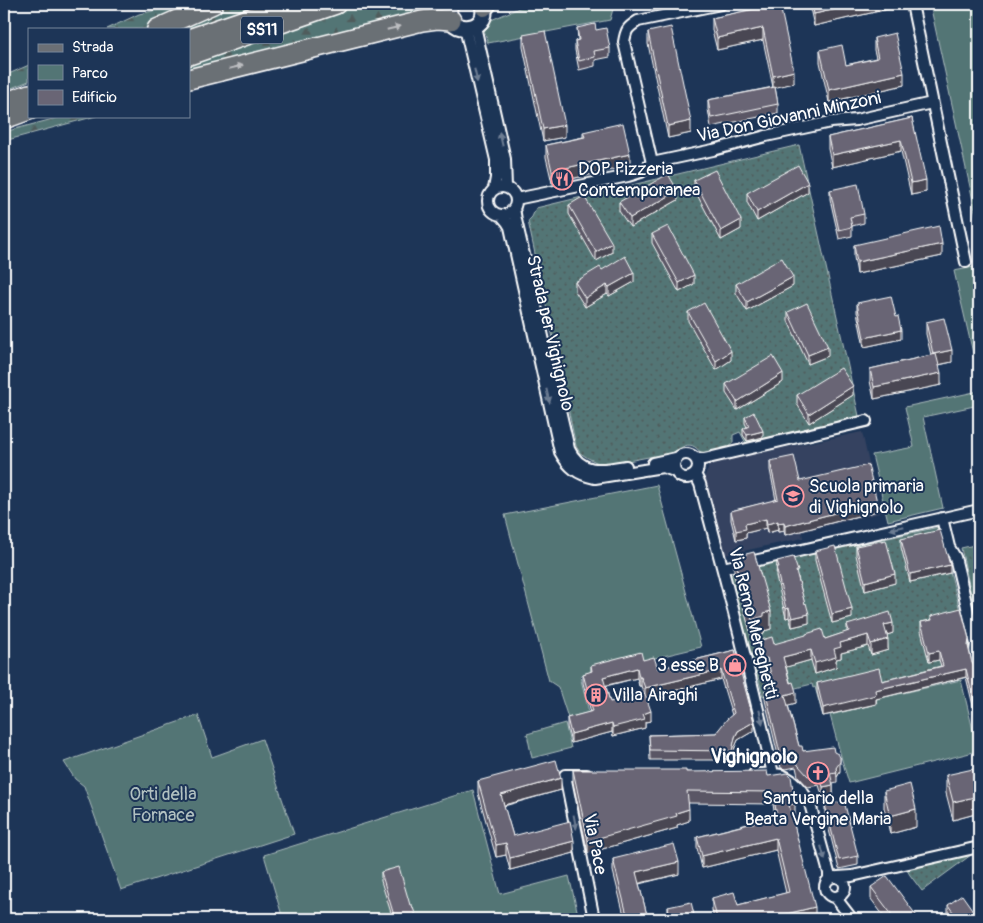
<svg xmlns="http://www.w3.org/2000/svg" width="983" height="923" font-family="Pangolin,sans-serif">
  <defs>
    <pattern id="grass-dots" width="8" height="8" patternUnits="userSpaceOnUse" patternTransform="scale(1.25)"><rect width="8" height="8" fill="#537575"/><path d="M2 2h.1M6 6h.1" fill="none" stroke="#4f5c5c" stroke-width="1.8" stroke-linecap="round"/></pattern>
    <pattern id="forest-firs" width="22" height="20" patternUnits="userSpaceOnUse" patternTransform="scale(1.25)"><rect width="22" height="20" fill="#537575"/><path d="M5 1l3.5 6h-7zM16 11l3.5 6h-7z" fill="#4f5c5c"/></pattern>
  </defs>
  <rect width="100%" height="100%" fill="#1d3557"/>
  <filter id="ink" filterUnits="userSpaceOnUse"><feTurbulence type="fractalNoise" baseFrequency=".02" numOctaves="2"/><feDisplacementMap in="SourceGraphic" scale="10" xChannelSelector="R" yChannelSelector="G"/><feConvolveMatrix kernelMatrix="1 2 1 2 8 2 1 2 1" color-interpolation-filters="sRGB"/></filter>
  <g filter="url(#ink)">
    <!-- built -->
    <path fill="#344360" d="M862 432 880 513 802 532 803 538 725 555 705 480V475L708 470V465L719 461Z"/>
    <!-- grass -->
    <path fill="url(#grass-dots)" stroke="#a9baba" d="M799 145 859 416 746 443 740 432 733 435V443L727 448 701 453C692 441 683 444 674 454H664L607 465 596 462 588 458 580 453 576 446 528 221 532 217 536 208Z
      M939 527 976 675 876 699V704L823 716 815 687 813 688 812 684 763 696 730 576 735 571Z
      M979 544V611L975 612 961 548Z
      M975 852 922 891 910 875 907 870Z"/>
    <!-- forest -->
    <path fill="url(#forest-firs)" stroke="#a9baba" d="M183 4 180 12 144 29H107L139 14Z
      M224 4H436L437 8 189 70V29H169Z
      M29 65V81L4 91V76Z
      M64 116H96L4 141V132Z"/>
    <!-- green -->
    <path fill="#537575" stroke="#a9baba" d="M528 4H639L613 9 610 20 488 43 482 24Z
      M930 4H979V228Z
      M979 266V379L954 271Z
      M979 391V405L923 417 943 508 888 521 872 455 914 447 905 407Z
      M657 485 701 647 580 676 590 716 569 721 558 687 549 681 505 515Z
      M961 680 978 751 849 783 842 760 830 715 877 704 876 699Z
      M198 715 212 757 262 739 294 834 121 890 84 786 75 779 64 762Z
      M565 723 571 748 532 758 527 734Z
      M473 790 500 894 569 876 579 919H283L264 855Z"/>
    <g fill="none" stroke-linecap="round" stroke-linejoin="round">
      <!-- street casing -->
      <g stroke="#fff" stroke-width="14">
        <path id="street" d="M912 4 966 262
          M475 26 505 159 506 187
          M465 28 496 160V178L494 189
          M652 163 624 42C626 30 627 28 638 21L721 4
          M488 201a14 14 0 1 1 28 0a14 14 0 1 1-28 0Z
          M516 199 628 176 641 172 652 163 713 150 766 136 831 122 856 120 932 103
          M514 208 516 220 569 449C581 475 603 470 626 466
          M501 215 507 222 510 227 560 452C568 467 578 475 595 478L656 468 663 467 674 471
          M674 466a12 12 0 1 1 24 0a12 12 0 1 1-24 0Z
          M695 458 704 459 866 421
          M653 463 676 458
          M695 474 700 484C726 580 751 677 773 774
          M942 518 949 547 955 557 976 644 975 653 979 670
          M723 568 979 510
          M754 774C777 774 786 771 801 790 805 795 808 799 810 804L829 873V878
          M587 775H565L594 919
          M825 887a10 10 0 1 1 20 0a10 10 0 1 1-20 0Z
          M838 877 852 876 979 847
          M835 897 852 919"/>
      </g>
      <!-- secondary casing -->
      <g stroke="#fff" stroke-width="19">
        <path id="secondary" d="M450 4C440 35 492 36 483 4"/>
      </g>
      <!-- primary casing -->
      <g stroke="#fff" stroke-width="20">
        <path id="primary" d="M484 8 488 4"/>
      </g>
      <!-- highway casing -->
      <g stroke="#fff" stroke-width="22">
        <path id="highway" d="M157 29 213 4
          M189 39 291 4
          M189 55 336 4
          M189 79 422 21 437 19 451 20
          M4 103 29 94
          M4 119 29 110"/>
      </g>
      <!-- street -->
      <use href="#street" stroke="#1d3557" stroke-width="10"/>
      <!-- secondary -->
      <use href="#secondary" stroke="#1d3557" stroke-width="15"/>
      <!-- primary -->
      <use href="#primary" stroke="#6b6f75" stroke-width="16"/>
      <!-- highway -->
      <use href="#highway" stroke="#6b6f75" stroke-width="19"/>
    </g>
    <!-- wall -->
    <path fill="#5a5765" stroke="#fff" fill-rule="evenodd" d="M809 4H888V9L814 26Z
      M773 5 794 83 775 87 778 104V113L711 127 708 109V100L773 87 763 40 717 50 712 30V18Z
      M577 28 596 30 610 48V57L595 60V66L579 70 575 50V41L578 40Z
      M648 32 691 133 668 138 648 44Z
      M523 35 565 137 543 141 523 47Z
      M874 38 904 85 829 102 820 62V50L846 65 876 58 874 50Z
      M912 118 926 192 911 195 901 151 832 167 828 149V137Z
      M583 132 630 166 552 183 546 157V145L583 137Z
      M694 180 741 229 721 240 694 189Z
      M830 190 864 214V223L852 226V236L839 239 830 199Z
      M808 192 757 221 747 202V193Z
      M678 200 630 227 619 211V202Z
      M569 205 612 252 596 261 569 214Z
      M652 234 694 284 679 292 652 243Z
      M854 245 942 256 857 274 854 257Z
      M602 270 634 282 609 296 607 294 585 307 575 291V282Z
      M736 284 793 286 747 311 736 293Z
      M857 303 901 339 864 347 857 312Z
      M688 312 731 360 716 370 688 321Z
      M788 312 828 356 808 364 788 321Z
      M926 322 952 362 939 365 941 385 874 399 870 381V369L931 355 926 334Z
      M783 382 737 410 726 393V384Z
      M797 395H853L809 423 797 404Z
      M745 417 763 437 747 441 743 435V429L747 427 745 423Z
      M770 461 800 481 877 511 785 535 784 531 778 532V530L767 533 766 528 746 533V538L736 540 731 520V511L776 500 770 470Z
      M901 539 950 573 910 582 901 547Z
      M856 546 895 583 865 591 856 555Z
      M815 551 852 618 832 623 815 560Z
      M734 557 771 629 764 631V634L752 638 734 575Z
      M777 561 798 577 809 623 792 627 789 617 786 618 776 576Z
      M931 616 969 647 972 663 979 683V730L966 677 876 699V704L823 716 817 692V683L882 681 941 666 939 660 929 662 921 631V622L931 620Z
      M847 625 893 633 887 635 888 650 871 655 868 646 841 653V658L836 659V667L815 674 811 660 786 667 796 703 788 705 799 746 803 751 834 752 840 772 837 777V782L833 783V796L823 798 819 785 808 787 798 776 796 767 786 769 781 768 765 700V690L772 688 767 669 763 670 758 651V641L774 644 825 639 847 632Z
      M735 650 754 732 750 733 738 740 735 747 732 760H650L649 735 716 733 732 715 721 679 646 698 651 721 645 722V728L613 736 612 732 571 743 567 727V718L591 712 583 683V674L591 672V665L643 660 658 669ZM637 678 639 686H641L644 694 610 702 606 686Z
      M573 770 686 772 768 776 795 804V816H792L815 919H714L712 910V898L738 905 786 893 776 850 702 868 697 848V837L775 817 773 804 688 803 689 821 677 825V828L588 853 573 782Z
      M946 775 979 813 953 820 946 793Z
      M478 781 561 790 504 806 513 836 574 853 510 870 506 855 496 857 478 793Z
      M884 791 916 827 890 834 884 808Z
      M825 805 858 856V865L839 869 825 814Z
      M613 859 679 874 639 884 648 919H625L613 871Z
      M381 872 410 905 417 919H393L381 881Z
      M871 887 919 919H886L871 899Z
      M979 887V903L976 898V889Z
      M948 905 979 919H950L948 917Z
      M668 907 695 919H668Z"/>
    <!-- shaded-wall -->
    <path fill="#4a4752" stroke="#fff" d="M860 4H888V9L814 26V14Z
      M763 28V40L717 50V38Z
      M794 71V83L773 88V76Z
      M904 73V85L829 102V90Z
      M691 121V133L668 138V126Z
      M565 125V137L543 141V129Z
      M901 140V151L832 167V155Z
      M630 154V166L552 183V171Z
      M926 180V192L911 195V183Z
      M808 183V192L757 221V212Z
      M678 191V200L630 227V218Z
      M741 220V229L721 240V231Z
      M612 243V252L596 261V252Z
      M942 244V256L857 274V262Z
      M634 273V282L609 296V287Z
      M694 275V284L679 292V283Z
      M793 277V286L747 311V302Z
      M607 285V294L585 307V298Z
      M901 330V339L864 347V338Z
      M828 347V356L808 364V355Z
      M952 350V362L933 366V354Z
      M731 351V360L716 370V361Z
      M783 373V382L737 410V402Z
      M941 373V385L874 399V387Z
      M853 386V395L809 423V414Z
      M763 431V437L747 441V435Z
      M877 502V511L785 535V526Z
      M766 519V528L746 533V538L736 540V531L745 524Z
      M778 521V530L767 533V524Z
      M784 522V531L778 532V523Z
      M950 565V573L910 582V574Z
      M895 574V583L865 591V582Z
      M789 608V617L786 618V609Z
      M852 609V618L832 623V614Z
      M771 611V629L764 631V634L752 638V620L764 613Z
      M809 614V623L792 627V618Z
      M893 623V633L884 636V625Z
      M868 635V646L841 653V658L836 659V667L815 674V663L840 643Z
      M888 639V650L871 655V644Z
      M811 650V660L783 668V657Z
      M939 651V660L929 662V653Z
      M767 658V669L763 670V659Z
      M637 668V678L603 686V677Z
      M966 669V677L876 699V704L823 716V708L875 690Z
      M721 670V679L645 698V688Z
      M639 677H641V686H639Z
      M796 692V703L785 706V695Z
      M651 711V721L645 722V728L613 736V727L643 714Z
      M754 722V732L750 733 738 740 735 747 732 760V751L735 737 738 731 750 724Z
      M612 723V732L571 743V734Z
      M840 757V772L837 777 836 768Z
      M561 778V790L501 806V795Z
      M833 785V796L823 798V787Z
      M979 796V813L953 820V802Z
      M689 809V821L677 825V828L588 853V841Z
      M916 809V827L890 834V816Z
      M776 838V850L702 868V856Z
      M574 841V853L510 870V858Z
      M506 843V855L496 857V845Z
      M679 862V874L636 884V872Z
      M815 907V919H766Z"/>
    <!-- building -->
    <path fill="#696575" stroke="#fff" d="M812 4H860L814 14Z
      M773 5 781 10 794 71 773 76 763 28 717 38 712 18Z
      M595 24 596 30 606 28 610 48 594 51 595 57 579 61 575 41 579 40 577 28Z
      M671 27 691 121 668 126 648 32Z
      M545 31 565 125 543 129 523 35Z
      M895 33 904 73 829 90 820 50 842 45 846 65 878 58 874 38Z
      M775 87 778 104 711 118 708 100Z
      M912 118 926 180 911 183 901 140 832 155 828 137Z
      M623 123 630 154 552 171 546 145 585 137 583 132Z
      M798 165 808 183 757 212 747 193Z
      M715 170 741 220 721 231 694 180Z
      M668 174 678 191 630 218 619 202Z
      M858 184 864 214 850 217 852 227 839 230 830 190Z
      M584 196 612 243 596 252 569 205Z
      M668 226 694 275 679 283 652 234Z
      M939 226 942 244 857 262 854 245Z
      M625 256 634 273 609 287 607 285 585 298 575 282 600 267 602 270Z
      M782 258 793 277 747 302 736 284Z
      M891 296 896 317 898 316 901 330 864 338 857 303Z
      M704 303 731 351 716 361 688 312Z
      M807 303 828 347 808 355 788 312Z
      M944 318 952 350 933 354 926 322Z
      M936 354 941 373 874 387 870 369Z
      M773 356 783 373 737 402 726 384Z
      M841 368 853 386 809 414 797 395Z
      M754 412 763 431 747 435 743 429 749 426 745 417Z
      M794 456 800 481 868 465 877 502 785 526 784 522 778 523V521L767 524 766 519 745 524 746 529 736 531 731 511 778 499 770 461Z
      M940 530 950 565 910 574 901 539Z
      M886 540 895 574 865 582 856 546Z
      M835 546 852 609 832 614 815 551Z
      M754 552 771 611 764 613V616L752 620 734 557Z
      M793 557 798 571H796L805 604 806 603 809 614 792 618 789 608 786 609 776 567H779L777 561Z
      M961 608 969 639 968 646 972 663 975 667 979 683V722L966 669 875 690 876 695 823 708 817 683 879 668 882 681 943 666 939 651 929 653 921 622 932 620 931 616Z
      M890 612 893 623 884 625 888 639 871 644 868 635 840 643 841 647 834 649 836 657 815 663 811 650 783 657 790 683 793 682 796 692 785 695 799 746H802L803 751 833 747 834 752 838 754 840 757V762L836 768 837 772 830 773 833 785 823 787 819 774 808 776 798 765 796 757 786 758 781 757 765 690 774 687 767 658 763 659 758 641 772 637 774 644 806 635V634L822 629 825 639 849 631 847 625Z
      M735 650 754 722 750 724 738 731 735 737 732 751 650 750 649 735 716 733 727 719 734 713 721 670 645 688 641 677H639L637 668 603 677 610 702 645 694 651 711 643 714 645 719 613 727 612 723 571 734 567 718 593 711 583 674 592 671 591 665 641 652 643 660 654 657 658 669Z
      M556 760 561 778 501 795 513 836 570 821 574 841 510 858 506 843 496 845 478 781Z
      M973 769 979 796 953 802 946 775Z
      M573 770H686V772L767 771 768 776 788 773 791 776 795 804 789 805 815 907 766 919H717L712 898 734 892 738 905 789 892 776 838 702 856 697 837 777 817 773 792 687 791 689 809 676 813 677 816 588 841Z
      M910 784 916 809 890 816 884 791Z
      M844 801 858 856 839 860 825 805Z
      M674 844 679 862 636 872 648 919H628L613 859Z
      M399 867 410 905H412L417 919H395L381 872Z
      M887 876 919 919H895L871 887Z
      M979 887V894L976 889Z
      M962 895 979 919H958L948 905Z
      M691 902 695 919H671L668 907Z"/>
    <!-- one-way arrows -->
    <defs><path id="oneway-solid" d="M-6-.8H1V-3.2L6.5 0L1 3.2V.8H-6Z" transform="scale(1.25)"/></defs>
    <g fill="#bcbec1">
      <use href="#oneway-solid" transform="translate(394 28) rotate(-14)"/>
      <use href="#oneway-solid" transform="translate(236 67) rotate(-14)"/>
    </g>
    <g fill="#6c7c92">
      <use href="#oneway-solid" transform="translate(476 76) rotate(77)"/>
      <use href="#oneway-solid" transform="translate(501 139) rotate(-103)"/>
      <use href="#oneway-solid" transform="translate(548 396) rotate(77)"/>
      <use href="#oneway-solid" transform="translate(897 528) rotate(167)"/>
      <use href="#oneway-solid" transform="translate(761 717) rotate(77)"/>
      <use href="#oneway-solid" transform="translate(575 822) rotate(79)"/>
      <use href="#oneway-solid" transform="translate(823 853) rotate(75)"/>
    </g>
  </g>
  <!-- icons -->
  <defs>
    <g id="restaurant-ring" transform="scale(1.125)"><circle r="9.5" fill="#1d3557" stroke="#ff9aa2" stroke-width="1.5"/><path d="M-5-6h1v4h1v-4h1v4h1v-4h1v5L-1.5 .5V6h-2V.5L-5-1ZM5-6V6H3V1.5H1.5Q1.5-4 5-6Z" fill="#ff9aa2"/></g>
    <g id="school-ring" transform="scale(1.125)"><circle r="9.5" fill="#1d3557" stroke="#ff9aa2" stroke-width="1.5"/><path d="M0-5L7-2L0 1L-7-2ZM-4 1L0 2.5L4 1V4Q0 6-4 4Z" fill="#ff9aa2"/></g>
    <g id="shop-ring" transform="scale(1.125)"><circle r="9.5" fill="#1d3557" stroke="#ff9aa2" stroke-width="1.5"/><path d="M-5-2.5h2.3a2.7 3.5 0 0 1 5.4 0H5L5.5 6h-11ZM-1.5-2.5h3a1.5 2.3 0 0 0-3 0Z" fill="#ff9aa2"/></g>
    <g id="building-ring" transform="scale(1.125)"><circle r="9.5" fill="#1d3557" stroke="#ff9aa2" stroke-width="1.5"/><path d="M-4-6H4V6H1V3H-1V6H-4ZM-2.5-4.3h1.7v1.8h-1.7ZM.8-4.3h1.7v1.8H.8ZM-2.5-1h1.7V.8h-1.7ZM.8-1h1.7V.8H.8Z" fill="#ff9aa2"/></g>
    <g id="church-ring" transform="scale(1.125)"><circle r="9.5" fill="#1d3557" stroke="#ff9aa2" stroke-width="1.5"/><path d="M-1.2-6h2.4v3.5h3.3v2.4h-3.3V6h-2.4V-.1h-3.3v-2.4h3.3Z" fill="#ff9aa2"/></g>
  </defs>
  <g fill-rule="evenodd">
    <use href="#restaurant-ring" x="562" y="179"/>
    <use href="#school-ring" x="793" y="496"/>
    <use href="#shop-ring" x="735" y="665"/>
    <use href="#building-ring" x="596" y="695"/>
    <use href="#church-ring" x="818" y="773"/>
  </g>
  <g text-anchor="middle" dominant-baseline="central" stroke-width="4" stroke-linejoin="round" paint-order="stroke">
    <!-- shield labels -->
    <rect fill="#1d3557" stroke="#bbc2cd" stroke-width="1" x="241" y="16.5" width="42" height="27" rx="4"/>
    <g font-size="16" font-weight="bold" fill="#fff">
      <text x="262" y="30">SS11</text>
    </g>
    <!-- street labels -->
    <g font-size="18" fill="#fff" stroke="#1d3557">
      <text transform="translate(789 117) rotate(-12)">Via Don Giovanni Minzoni</text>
      <text transform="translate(550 333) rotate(77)">Strada per Vighignolo</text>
      <text transform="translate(753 623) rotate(76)">Via Remo Mereghetti</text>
      <text transform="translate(595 844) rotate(79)">Via Pace</text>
    </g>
    <!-- poi labels -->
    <g font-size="18" fill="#fff" stroke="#1d3557" text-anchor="start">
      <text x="578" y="169">DOP Pizzeria<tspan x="578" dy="21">Contemporanea</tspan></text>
      <text x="809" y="486">Scuola primaria<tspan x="809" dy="21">di Vighignolo</tspan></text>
      <text x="719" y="665" text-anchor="end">3 esse B</text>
      <text x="612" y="695">Villa Airaghi</text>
      <text x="818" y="798" text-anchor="middle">Santuario della<tspan x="818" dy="21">Beata Vergine Maria</tspan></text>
    </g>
    <!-- park labels -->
    <g font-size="18" fill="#b2c1c1" stroke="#1d3557">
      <text x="163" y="794">Orti della<tspan x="163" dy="21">Fornace</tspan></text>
    </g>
    <!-- quarter labels -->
    <g font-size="20" font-weight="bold" fill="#fff" stroke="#1d3557">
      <text x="754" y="756">Vighignolo</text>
    </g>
  </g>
  <!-- margin -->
  <rect width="983" height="923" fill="none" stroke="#1d3557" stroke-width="20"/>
  <rect x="10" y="10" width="963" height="903" fill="none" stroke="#fff" stroke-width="2" filter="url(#ink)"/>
  <!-- legend -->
  <rect x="28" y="28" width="162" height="90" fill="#1d3557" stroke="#77869a"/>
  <rect x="38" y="44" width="25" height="8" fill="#6b6f75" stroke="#77869a"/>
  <text x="72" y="52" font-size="15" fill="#ffffff">Strada</text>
  <rect x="38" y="65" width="25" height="15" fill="#537575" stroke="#77869a"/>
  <text x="72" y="78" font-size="15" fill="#ffffff">Parco</text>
  <rect x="38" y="90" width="25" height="15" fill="#696575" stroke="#77869a"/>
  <text x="72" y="102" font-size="15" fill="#ffffff">Edificio</text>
</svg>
